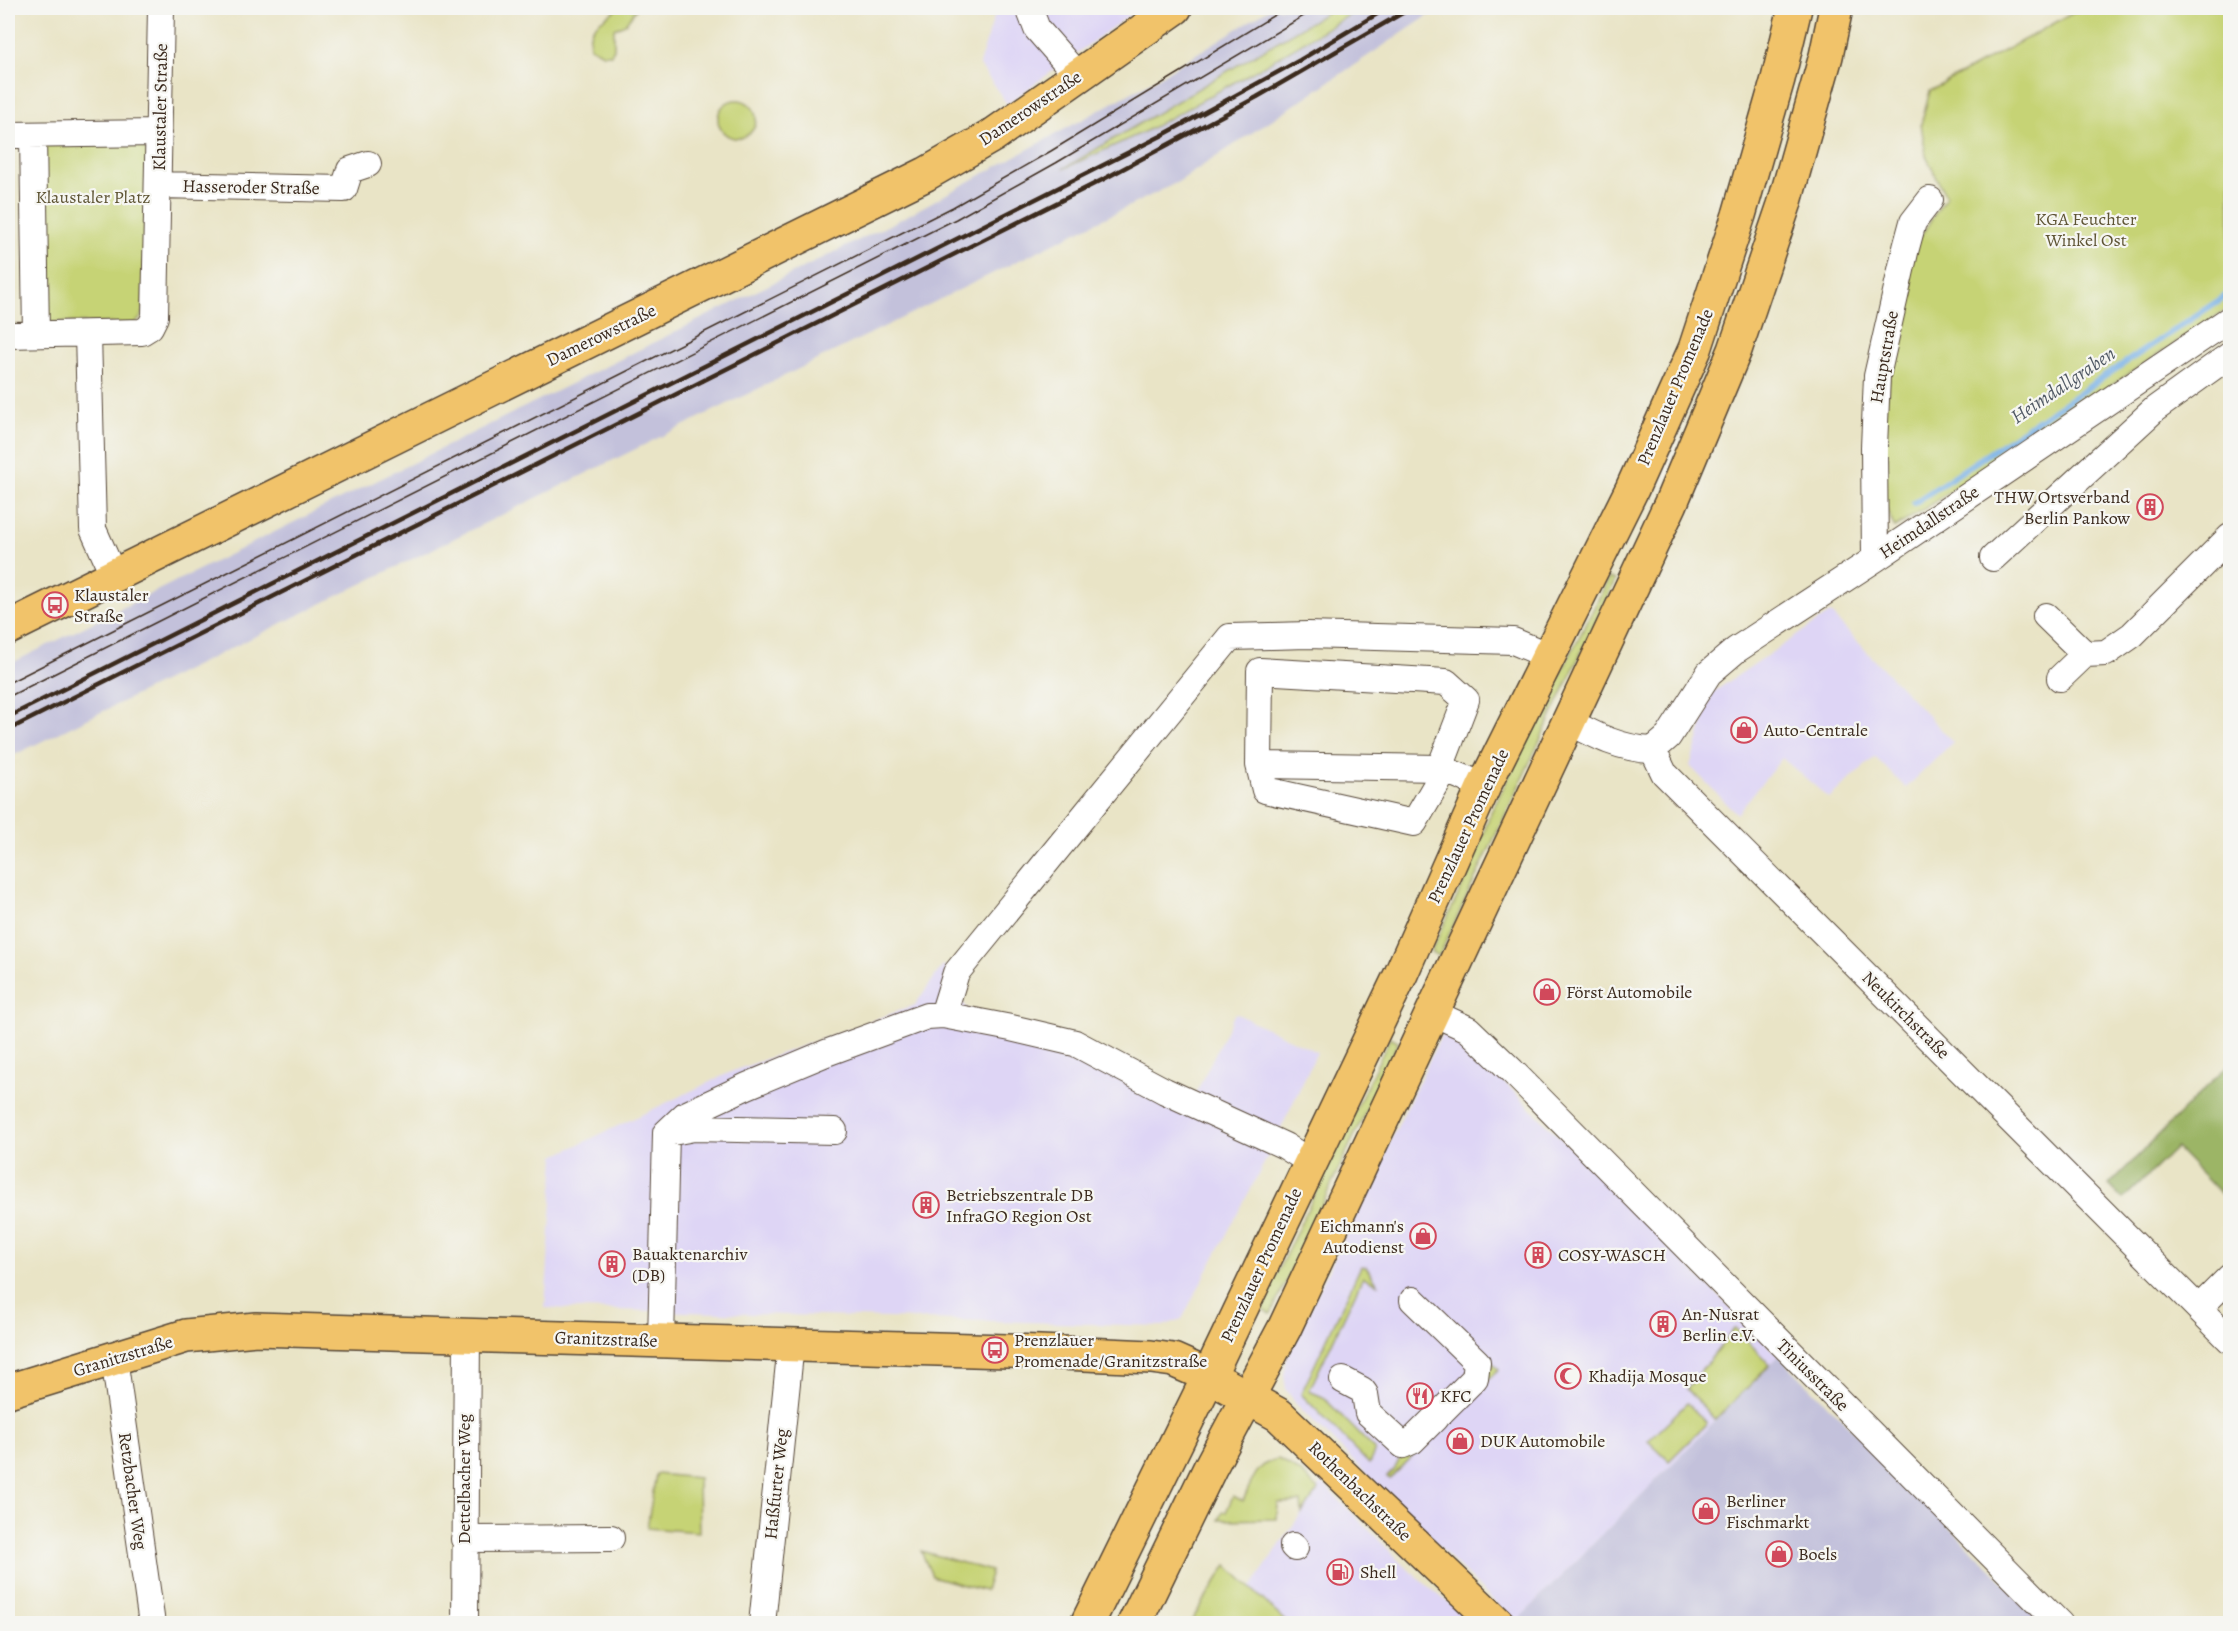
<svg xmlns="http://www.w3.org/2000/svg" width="2238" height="1631" font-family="Alegreya,serif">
  <rect width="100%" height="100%" fill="#f6f6f2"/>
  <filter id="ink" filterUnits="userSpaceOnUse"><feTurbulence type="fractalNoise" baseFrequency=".0167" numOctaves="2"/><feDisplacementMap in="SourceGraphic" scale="12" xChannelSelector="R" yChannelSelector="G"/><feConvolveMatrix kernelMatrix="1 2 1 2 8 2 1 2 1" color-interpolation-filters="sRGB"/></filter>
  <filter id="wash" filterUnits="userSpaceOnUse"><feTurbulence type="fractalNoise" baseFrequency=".008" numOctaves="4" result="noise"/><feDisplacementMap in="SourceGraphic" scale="24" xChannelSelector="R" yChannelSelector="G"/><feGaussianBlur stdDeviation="1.35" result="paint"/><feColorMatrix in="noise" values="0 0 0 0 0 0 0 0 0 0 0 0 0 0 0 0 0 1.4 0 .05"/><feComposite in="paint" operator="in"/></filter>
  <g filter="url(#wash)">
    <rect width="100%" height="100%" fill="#e9e4c6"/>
    <!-- built -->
    <path fill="#ded5f5" d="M997 8H1139L1007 104 979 64Z
      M1830 613 1953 742 1906 788 1875 757 1829 798 1782 758 1737 814 1690 766 1712 693Z
      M943 965 965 979 958 992 966 1008 1195 1095 1235 1013 1317 1052 1269 1154 1182 1319 1163 1326 545 1308 555 1156 733 1071 915 1005Z
      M1445 1032 1459 1037 1779 1356 1515 1623 1296 1404 1286 1389 1284 1375 1287 1357 1440 1038Z
      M1322 1483 1412 1573 1473 1623H1287L1250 1589Z"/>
    <!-- industrial -->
    <path fill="#c3c1db" d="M1271 8H1440L1178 182 8 758V665L901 219 1149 83Z
      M1779 1356 2045 1623H1515Z"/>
    <!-- green -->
    <path fill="#c6d375" stroke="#807e4a" stroke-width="1.5" d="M618 8H637L625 24 614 29V49L611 54H603L590 47C586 24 603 21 618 8Z
      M1334 8H1361L1248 75 1146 131 1063 169Z
      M2082 8H2230V307L1895 528 1881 498 1882 428 1898 316 1915 245 1946 197 1926 156 1921 124 1930 91Z
      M718 119a19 19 0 1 1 38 0a19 19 0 1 1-38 0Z
      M44 144 143 145 147 152 143 312 140 319 133 324 45 322Z
      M1609 578 1615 580 1439 956 1431 952 1472 866 1491 812Z
      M1390 1038 1398 1042 1271 1314 1260 1308Z
      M1361 1266 1366 1267 1378 1284 1363 1277 1309 1391 1323 1397 1375 1450 1369 1464 1301 1394Z
      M1413 1283 1499 1369 1390 1479 1387 1477 1394 1470 1401 1456 1483 1377 1409 1287Z
      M1735 1328 1770 1365 1715 1420 1687 1389Z
      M1687 1403 1707 1423 1669 1461 1648 1441Z
      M1278 1459 1299 1471 1319 1489 1302 1513 1301 1502 1278 1503 1277 1519 1219 1520 1223 1512H1226L1233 1496 1243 1501C1251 1483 1256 1463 1278 1459Z
      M656 1474 698 1478 699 1532 647 1528Z
      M921 1551 991 1571 985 1591 932 1576Z
      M1227 1565 1287 1623H1190Z"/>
    <!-- forest -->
    <path fill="#9cb566" stroke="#6c7042" stroke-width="1.5" d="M2230 1063V1203L2176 1148 2123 1199 2109 1185Z"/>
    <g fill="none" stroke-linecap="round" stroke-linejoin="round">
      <!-- stream -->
      <path stroke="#77b0e7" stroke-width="6" d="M1914 503 2230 293"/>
    </g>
  </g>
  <g filter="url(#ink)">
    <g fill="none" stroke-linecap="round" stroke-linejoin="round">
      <!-- minor casing -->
      <g stroke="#554637" stroke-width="28">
        <path id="minor" d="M1029 8 1037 29 1078 76
          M8 135 159 133
          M33 135 36 334
          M159 185 344 189 350 170 368 164
          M88 334 93 529 114 576
          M8 335 142 332 150 327 155 317 161 8
          M1993 558 2155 409 2230 355
          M1875 559 1874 447 1877 376 1906 248 1913 222 1930 200
          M2046 616 2085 654 2060 678
          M2085 654 2106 653 2132 635 2230 537
          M1568 721C1596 736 1621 749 1653 750
          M1653 750 1664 773 2230 1340
          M1653 750 1668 737 1709 673 1736 650 1875 559 2230 319
          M1259 765 1440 768 1484 786
          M1440 768 1466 700 1446 682 1260 671 1259 765 1265 790 1414 823 1445 770
          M1431 1012 1468 1029 1512 1071 2060 1624
          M943 1015 956 973 1230 637 1308 635 1513 641 1549 656
          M667 1133 694 1128 834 1131
          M1413 1300 1477 1362 1475 1378 1441 1412
          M2199 1308 2230 1277
          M661 1341 666 1133 685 1115 747 1086 826 1053 927 1016 943 1015 1011 1028 1075 1043 1165 1091 1285 1146 1310 1162
          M114 1358 152 1624
          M1343 1380 1362 1390 1365 1394 1368 1413 1403 1445 1412 1441 1435 1418
          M464 1539 611 1538
          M1293 1546 1295 1548
          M465 1624 467 1334
          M762 1624 791 1344"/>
      </g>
      <!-- major casing -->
      <g stroke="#554637" stroke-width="36">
        <path id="major" d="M8 628 926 174 992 136 1175 8
          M8 1391 186 1336 256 1329 1040 1352 1151 1357 1173 1360 1209 1376 1279 1415 1498 1624
          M1087 1624 1209 1376 1401 974 1484 786 1632 489 1695 349 1739 215 1778 79 1795 8
          M1134 1624 1210 1468 1284 1329 1671 503 1735 350 1784 205 1826 56 1836 8"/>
      </g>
      <!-- minor -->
      <use href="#minor" stroke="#fff" stroke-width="26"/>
      <!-- major -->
      <use href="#major" stroke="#f1c36a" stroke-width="33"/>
      <!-- tram -->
      <path stroke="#3b2a1e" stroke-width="1.5" d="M8 683 953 207 1051 151 1286 8
        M8 697 956 219 1056 163 1317 8"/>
      <!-- rail -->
      <path stroke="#3b2a1e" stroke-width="4.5" d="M8 717 1161 136 1300 60 1387 8
        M8 730 1102 180 1257 97 1411 8"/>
    </g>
  </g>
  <!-- icons -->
  <defs>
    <g id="building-ring" transform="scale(1.35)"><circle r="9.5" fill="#f6f6f2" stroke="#d1495b" stroke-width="1.5"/><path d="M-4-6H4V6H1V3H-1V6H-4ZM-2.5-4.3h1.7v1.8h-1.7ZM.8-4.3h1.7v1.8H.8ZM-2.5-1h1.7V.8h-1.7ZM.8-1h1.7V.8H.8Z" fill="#d1495b"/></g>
    <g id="bus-ring" transform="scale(1.35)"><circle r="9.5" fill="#f6f6f2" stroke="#d1495b" stroke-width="1.5"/><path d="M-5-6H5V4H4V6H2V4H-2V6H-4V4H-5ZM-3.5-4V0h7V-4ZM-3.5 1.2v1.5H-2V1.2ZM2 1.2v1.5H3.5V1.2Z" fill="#d1495b"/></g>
    <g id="shop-ring" transform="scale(1.35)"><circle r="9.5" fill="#f6f6f2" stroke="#d1495b" stroke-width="1.5"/><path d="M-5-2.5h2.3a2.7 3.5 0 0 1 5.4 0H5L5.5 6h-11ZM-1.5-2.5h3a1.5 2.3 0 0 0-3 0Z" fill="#d1495b"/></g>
    <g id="mosque-ring" transform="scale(1.35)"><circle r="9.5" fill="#f6f6f2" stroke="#d1495b" stroke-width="1.5"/><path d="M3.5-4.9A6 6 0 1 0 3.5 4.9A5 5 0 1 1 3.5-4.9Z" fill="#d1495b"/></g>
    <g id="restaurant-ring" transform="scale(1.35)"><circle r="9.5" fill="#f6f6f2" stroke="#d1495b" stroke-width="1.5"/><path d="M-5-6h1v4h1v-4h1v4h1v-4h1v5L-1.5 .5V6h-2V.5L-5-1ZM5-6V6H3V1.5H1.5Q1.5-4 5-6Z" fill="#d1495b"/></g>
    <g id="fuel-ring" transform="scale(1.35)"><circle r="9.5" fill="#f6f6f2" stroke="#d1495b" stroke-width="1.5"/><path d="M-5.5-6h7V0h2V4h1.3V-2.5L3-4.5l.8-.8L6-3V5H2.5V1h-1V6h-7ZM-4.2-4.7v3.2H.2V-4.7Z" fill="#d1495b"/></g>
  </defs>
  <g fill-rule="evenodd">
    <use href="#building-ring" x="2150" y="507"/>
    <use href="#bus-ring" x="55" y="605"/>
    <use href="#shop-ring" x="1744" y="730"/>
    <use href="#shop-ring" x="1547" y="992"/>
    <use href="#building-ring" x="926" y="1205"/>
    <use href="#shop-ring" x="1423" y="1236"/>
    <use href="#building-ring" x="1538" y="1255"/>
    <use href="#building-ring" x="612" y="1264"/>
    <use href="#building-ring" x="1663" y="1324"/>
    <use href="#bus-ring" x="995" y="1350"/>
    <use href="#mosque-ring" x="1568" y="1376"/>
    <use href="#restaurant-ring" x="1420" y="1396"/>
    <use href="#shop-ring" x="1460" y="1441"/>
    <use href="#shop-ring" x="1706" y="1511"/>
    <use href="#shop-ring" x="1779" y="1554"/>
    <use href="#fuel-ring" x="1340" y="1572"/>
  </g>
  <g text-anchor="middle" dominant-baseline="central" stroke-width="4.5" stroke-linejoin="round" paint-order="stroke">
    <!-- street labels -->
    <g font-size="18" fill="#3b2a1e" stroke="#f6f6f2">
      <text transform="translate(160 107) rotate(-89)">Klaustaler Straße</text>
      <text transform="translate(1030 108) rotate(-34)">Damerowstraße</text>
      <text transform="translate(251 187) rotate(1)">Hasseroder Straße</text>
      <text transform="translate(601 335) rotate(-26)">Damerowstraße</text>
      <text transform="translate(1884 357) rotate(-80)">Hauptstraße</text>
      <text transform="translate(1675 387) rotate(-67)">Prenzlauer Promenade</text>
      <text transform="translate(1929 522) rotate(-34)">Heimdallstraße</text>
      <text transform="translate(1468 826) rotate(-65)">Prenzlauer Promenade</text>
      <text transform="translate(1906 1015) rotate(45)">Neukirchstraße</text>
      <text transform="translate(1261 1265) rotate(-65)">Prenzlauer Promenade</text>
      <text transform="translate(606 1339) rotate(2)">Granitzstraße</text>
      <text transform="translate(123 1356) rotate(-17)">Granitzstraße</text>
      <text transform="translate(1813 1375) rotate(45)">Tiniusstraße</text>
      <text transform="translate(464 1479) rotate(-90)">Dettelbacher Weg</text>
      <text transform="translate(776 1484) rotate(-84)">Haßfurter Weg</text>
      <text transform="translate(133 1491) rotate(82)">Retzbacher Weg</text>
      <text transform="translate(1360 1491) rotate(44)">Rothenbachstraße</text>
    </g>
    <!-- park labels -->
    <g font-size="18" fill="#5e5434" stroke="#f6f6f2">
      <text x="93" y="197">Klaustaler Platz</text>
      <text x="2086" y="219">KGA Feuchter<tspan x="2086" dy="21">Winkel Ost</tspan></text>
    </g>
    <!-- poi labels -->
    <g font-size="18" fill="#3b2a1e" stroke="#f6f6f2" text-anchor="start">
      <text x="2130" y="497" text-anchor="end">THW Ortsverband<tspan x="2130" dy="21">Berlin Pankow</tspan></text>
      <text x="74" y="595">Klaustaler<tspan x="74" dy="21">Straße</tspan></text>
      <text x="1764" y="730">Auto-Centrale</text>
      <text x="1566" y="992">Först Automobile</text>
      <text x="946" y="1195">Betriebszentrale DB<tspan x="946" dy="21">InfraGO Region Ost</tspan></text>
      <text x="1404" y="1226" text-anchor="end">Eichmann's<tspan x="1404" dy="21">Autodienst</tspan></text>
      <text x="632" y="1254">Bauaktenarchiv<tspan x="632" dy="21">(DB)</tspan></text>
      <text x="1558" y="1255">COSY-WASCH</text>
      <text x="1682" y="1314">An-Nusrat<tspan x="1682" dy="21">Berlin e.V.</tspan></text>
      <text x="1014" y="1340">Prenzlauer<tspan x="1014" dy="21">Promenade/Granitzstraße</tspan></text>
      <text x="1588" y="1376">Khadija Mosque</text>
      <text x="1440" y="1396">KFC</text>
      <text x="1480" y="1441">DUK Automobile</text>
      <text x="1726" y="1501">Berliner<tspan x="1726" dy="21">Fischmarkt</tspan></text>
      <text x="1798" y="1554">Boels</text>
      <text x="1360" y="1572">Shell</text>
    </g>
    <!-- water labels -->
    <g font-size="20" font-style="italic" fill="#505964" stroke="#f6f6f2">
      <text transform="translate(2063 385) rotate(-34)">Heimdallgraben</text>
    </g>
  </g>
  <!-- margin -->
  <rect width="2238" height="1631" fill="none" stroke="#f6f6f2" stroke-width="30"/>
</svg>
